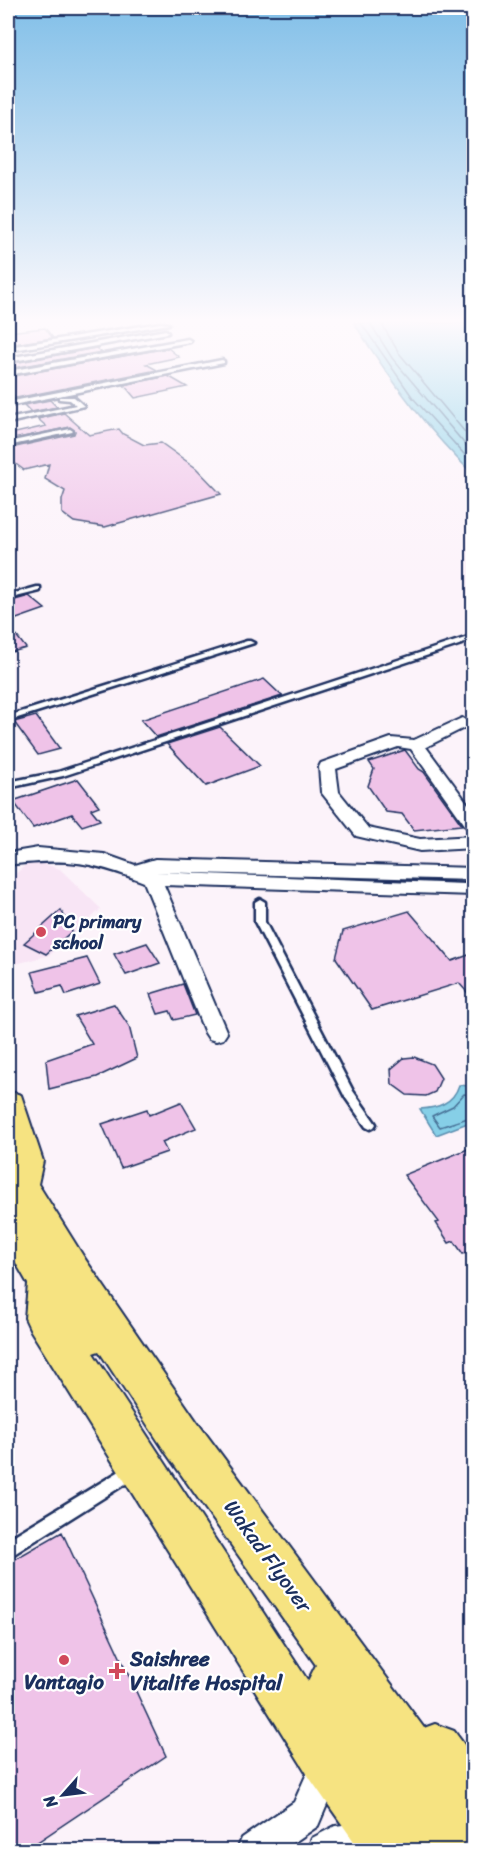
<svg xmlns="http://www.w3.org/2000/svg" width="481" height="1858" font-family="Sriracha,sans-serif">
  <rect width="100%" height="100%" fill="#fcf3fa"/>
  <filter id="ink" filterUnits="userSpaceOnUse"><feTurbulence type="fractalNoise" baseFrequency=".0167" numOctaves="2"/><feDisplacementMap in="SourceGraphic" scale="12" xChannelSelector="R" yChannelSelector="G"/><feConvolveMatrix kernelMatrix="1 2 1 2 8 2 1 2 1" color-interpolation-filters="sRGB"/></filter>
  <g filter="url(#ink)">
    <!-- built -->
    <path fill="#f8e5f5" d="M32 860 60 869 101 909 50 955 8 966V880Z"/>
    <!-- water -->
    <path fill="#86cfe7" stroke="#5b8fb0" stroke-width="1.5" d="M354 323H473V474C427 430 388 377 354 323Z
      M459 1085 469 1086 473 1094V1121L436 1135 420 1109C437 1108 453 1104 459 1085Z"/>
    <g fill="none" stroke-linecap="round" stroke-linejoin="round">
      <!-- shore -->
      <path stroke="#466f95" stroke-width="1.5" d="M361 323 413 398 474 465
        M370 323 392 358 474 455
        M381 323 399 353 474 443
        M474 1096 464 1094 453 1106 432 1116 440 1127 474 1116"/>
    </g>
    <!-- building -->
    <path fill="#efc3e8" stroke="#1b2f5e" stroke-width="1.5" d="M45 328 53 338 8 345V332Z
      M96 348 101 352 8 369V364Z
      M168 348 179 357 146 364 157 370 16 398 8 389V377Z
      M168 376 187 387 135 398 124 385Z
      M50 400 57 407 31 412 24 405Z
      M64 413 89 435 119 429 123 434 144 445 161 443 196 468 221 494 105 527 74 522 62 513V500L65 491 45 479 49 464 24 470 9 459 11 448 74 434 75 431 70 427 14 439 15 433 46 426 38 419Z
      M29 596 45 609 8 622V602Z
      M8 625 26 648 8 653Z
      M264 679 282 696 156 737 141 720Z
      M36 716 60 749 38 755 14 722Z
      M220 727 260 766 206 786 167 744Z
      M405 750 419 769 424 772 462 825 414 830 402 814 386 812 368 786 374 769 369 762Z
      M78 779 99 806 91 809 100 820 82 826 72 814 33 828 13 801Z
      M61 910 72 931 46 954 24 943Z
      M409 911 452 961 474 953V1000L459 983 372 1010 336 958 343 931Z
      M147 943 160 963 126 975 114 954Z
      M87 958 100 984 66 995 62 986 39 992 32 972Z
      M183 984 195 1015 174 1020 170 1011 158 1014 150 994Z
      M114 1004 129 1026 137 1058 97 1077 49 1089 46 1060 92 1044 75 1016Z
      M414 1057 432 1064 441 1078 435 1092 426 1096 407 1095 392 1084 391 1069 404 1058Z
      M181 1102 196 1128 162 1142 167 1152 121 1168 102 1124 147 1109 149 1115Z
      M468 1149 474 1156V1250L463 1254 454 1241 449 1243 436 1223 439 1222 404 1175Z
      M62 1532 166 1756 24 1851H8V1563Z"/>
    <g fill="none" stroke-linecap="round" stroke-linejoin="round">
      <!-- service casing -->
      <g stroke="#1b2f5e" stroke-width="5">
        <path id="service" d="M160 323 169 324 8 351V347Z
          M166 330 168 333 8 362V358Z
          M188 339 191 341 190 342 8 375V371Z
          M222 360 224 361V363L8 406V402Z
          M59 397H74L84 406 8 423V419L76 405 70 400 59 399Z
          M70 429 73 431 72 432 8 446V442Z
          M37 587H40V591L8 599V595Z
          M474 635V640L63 776 8 788V782L58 772Z
          M247 641H250L254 643 8 721V716Z
          M260 899 265 902V922L353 1091 374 1121 376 1124 374 1127 370 1129 366 1127 345 1097 255 922V902Z
          M133 1463 138 1466 141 1471 138 1476 14 1554 8 1556V1539Z"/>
      </g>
      <!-- minor casing -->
      <g stroke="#1b2f5e" stroke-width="4">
        <path id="minor" d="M462 718 470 723 468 726 426 747 474 812V831L468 829 411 749 398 747 336 769 339 792 368 828 420 839 474 836V848L420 851 356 836 321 792 319 767 321 763 391 738 414 740Z
          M38 848 104 854 135 865 155 859 474 868V880L154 872 465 884 474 881V895L164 885 227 1033 223 1039 216 1041 209 1039 205 1033 144 882C89 861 66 858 8 865V853Z
          M328 1749 340 1753 344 1765 318 1826 283 1850H237L242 1838 294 1802 316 1753Z
          M380 1820 392 1825 397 1837 392 1849 388 1850H307L312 1838 335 1826Z"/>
      </g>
      <!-- primary casing -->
      <g stroke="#1b2f5e" stroke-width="4">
        <path id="primary" d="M8 1091 21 1095 43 1161 38 1184 85 1259 197 1422 424 1728 435 1724 454 1731 474 1758V1850H360L311 1780 31 1331 25 1318 28 1284 8 1249ZM99 1351 166 1453 316 1665 308 1681 93 1353Z"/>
      </g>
      <!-- service -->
      <use href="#service" fill="#fff" fill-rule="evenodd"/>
      <!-- minor -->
      <use href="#minor" fill="#fff" fill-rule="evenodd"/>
      <!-- primary -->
      <use href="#primary" fill="#f6e381" fill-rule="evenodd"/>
    </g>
  </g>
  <!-- sky -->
  <linearGradient id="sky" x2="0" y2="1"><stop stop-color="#81bfe8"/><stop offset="0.55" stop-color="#fefafd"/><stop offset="1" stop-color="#fefafd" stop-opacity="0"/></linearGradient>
  <rect width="481" height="583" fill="url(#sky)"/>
  <!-- markers -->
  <g fill="#d1495b" stroke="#fff" stroke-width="2">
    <circle cx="41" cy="932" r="6"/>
    <circle cx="64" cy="1660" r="6"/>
    <path d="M114 1662h6v6h6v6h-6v6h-6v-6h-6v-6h6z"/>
  </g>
  <g text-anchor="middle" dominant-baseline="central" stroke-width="4.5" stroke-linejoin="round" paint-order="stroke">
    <!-- poi labels -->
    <g font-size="18" font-weight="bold" fill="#1b2f5e" stroke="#fff" text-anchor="start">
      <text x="53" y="922">PC primary<tspan x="53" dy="21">school</tspan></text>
    </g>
    <!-- near-street labels -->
    <g font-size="21" fill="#1b2f5e" stroke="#fff">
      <text transform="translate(268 1556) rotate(54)">Wakad Flyover</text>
    </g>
    <!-- near-poi labels -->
    <g font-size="21" font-weight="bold" fill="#1b2f5e" stroke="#fff" text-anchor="start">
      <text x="130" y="1659">Saishree<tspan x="130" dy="24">Vitalife Hospital</tspan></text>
      <text x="64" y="1682" text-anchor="middle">Vantagio</text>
    </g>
  </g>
  <!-- margin -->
  <rect width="481" height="1858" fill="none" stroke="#fff" stroke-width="30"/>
  <rect x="15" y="15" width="451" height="1828" fill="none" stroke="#1b2f5e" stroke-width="2" filter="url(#ink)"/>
  <!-- north arrow -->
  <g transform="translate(63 1795) rotate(242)" stroke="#ffffff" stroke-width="4.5" paint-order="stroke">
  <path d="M0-4.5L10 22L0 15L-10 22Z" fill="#1b2f5e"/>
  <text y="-9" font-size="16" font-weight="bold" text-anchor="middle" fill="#1b2f5e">N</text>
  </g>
</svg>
